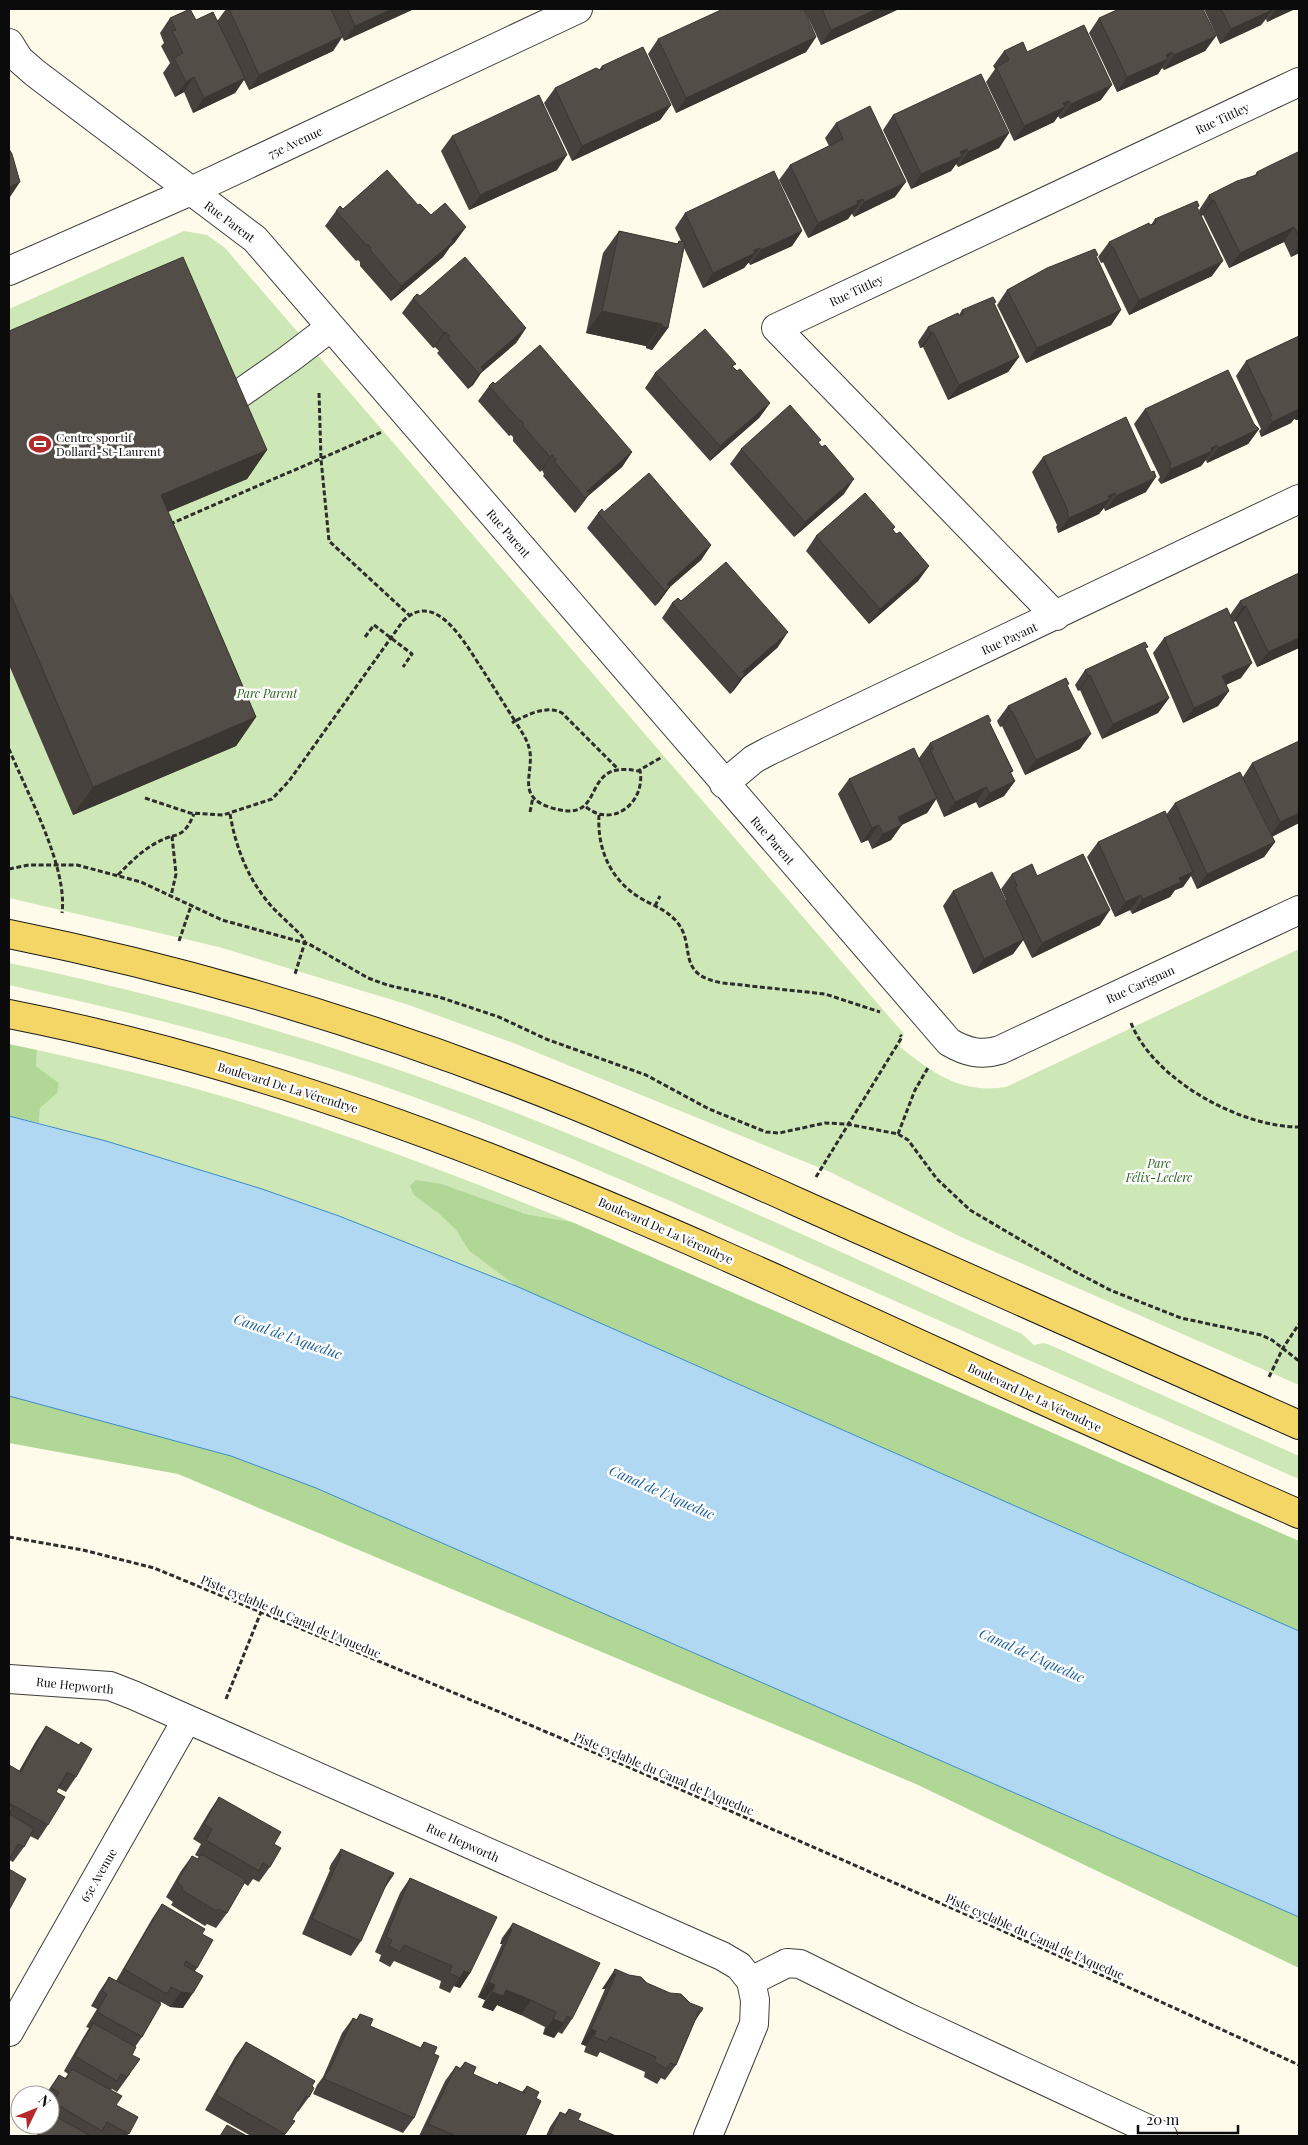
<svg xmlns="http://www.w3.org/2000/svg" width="1308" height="2145" font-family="'Playfair Display',serif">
  <rect width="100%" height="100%" fill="#fefbea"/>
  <!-- green -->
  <path fill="#cde7b6" d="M184 231 207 235 225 248 904 1034 900 1047C934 1074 961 1094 1006 1087L1299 949V1385L961 1237 830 1172 516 1044 409 1005 219 947 9 898V309Z
    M9 963C198 1002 385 1059 564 1132 719 1194 870 1266 1022 1334L1034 1345 1044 1343 1050 1345 1299 1456V1479C1131 1405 964 1332 796 1257 644 1189 491 1120 332 1069 226 1036 117 1009 9 985Z
    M37 1050C100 1064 164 1079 225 1097 343 1132 458 1176 572 1222L526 1214 442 1184 438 1213 456 1230 469 1251 516 1286 339 1216 262 1189 39 1123 40 1108 59 1083 36 1066Z"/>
  <!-- forest -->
  <path fill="#b0d796" d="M9 1044 37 1050 36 1066 59 1083 57 1093 40 1108 39 1123 9 1116Z
    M416 1180 442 1184 526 1214 572 1222 1299 1541V1631L516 1286 469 1251 456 1230 438 1213 414 1195 410 1186Z
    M9 1396 231 1456 316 1488 1299 1917V1968L916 1784 178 1474 9 1443Z"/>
  <!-- water -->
  <path fill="#b1d8f3" stroke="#3b8ac8" d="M9 1116 106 1141 262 1189 339 1216 516 1286 1299 1631V1917L316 1488 231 1456 9 1396Z"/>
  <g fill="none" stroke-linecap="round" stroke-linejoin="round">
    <!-- minor casing -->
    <g stroke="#3e3e3e" stroke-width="30">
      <path id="minor" d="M9 43 19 59 35 73 255 239 949 1042C966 1052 981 1056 1000 1050L1299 910
        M9 271 191 191 578 9
        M225 404 289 359 331 327
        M1056 616 776 328 1299 82
        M724 784 754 759 769 751 1299 499
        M9 1679 110 1686 133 1695 722 1956 739 1966 751 1981 755 2000 754 2024 708 2136
        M751 1981 787 1963 800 1964 907 2017 1163 2136
        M9 2032 187 1719"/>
    </g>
    <!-- major casing -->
    <g stroke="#1c1c1c" stroke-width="30">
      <path id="major" d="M9 934C202 973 391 1031 574 1105 672 1145 770 1190 867 1233 1011 1297 1155 1361 1299 1425
        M9 1014C351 1081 660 1225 974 1369 1082 1419 1191 1466 1299 1514"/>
    </g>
    <!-- path -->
    <path stroke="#2d2d2d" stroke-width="3" stroke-dasharray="5 2.5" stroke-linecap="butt" d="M319 393 321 459 329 541 409 615
      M170 524 382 432
      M365 637 374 625 412 654 403 667
      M512 723 515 721C521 731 528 740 530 752 533 775 517 796 549 807 611 828 576 758 638 771L662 757
      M9 749C27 793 68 867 62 913
      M145 798 190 813 223 815 272 799 289 781 403 621C436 588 466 645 482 669 493 686 504 704 515 721 529 714 547 705 562 713L618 769
      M586 807C613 829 646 802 640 770
      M530 812 533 797
      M230 814C236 849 249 882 274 909 283 918 293 927 302 936L305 942 295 974
      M599 815C597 850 611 881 642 899 654 906 667 910 677 922 697 946 674 975 723 983L825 994 880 1012
      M172 836C185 834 189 825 194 814
      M9 869 29 865H77L141 882 222 920 309 944 368 978 387 985 439 997 499 1017 546 1039 646 1075 709 1109 766 1132 779 1133 825 1123 847 1124 898 1134 908 1140 937 1179 970 1210 1070 1269 1110 1290 1181 1318 1261 1335 1272 1340 1299 1361
      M118 875C134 858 150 843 172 836L176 874 171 896
      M655 906 660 896
      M179 941 191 906
      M1131 1023C1154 1080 1240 1127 1299 1127
      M898 1134 915 1090 929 1066
      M816 1177 902 1037 900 1035
      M1269 1377 1283 1348 1299 1324
      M9 1537 83 1550 154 1568C539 1726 921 1891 1299 2065
      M226 1699 261 1612"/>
    <!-- minor -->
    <use href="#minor" stroke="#fff" stroke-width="28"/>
    <!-- major -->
    <use href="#major" stroke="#f3d665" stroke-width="28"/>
  </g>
  <!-- wall -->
  <path fill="#47423e" d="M226 9H414L344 41 342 37 333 51 249 90 244 80 235 93 193 113 184 92 175 97 163 73 170 63 161 46 164 43 160 33 170 18 196 20H218Z
    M804 9H899L821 45Z
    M1204 9H1295L1267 22 1266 19 1261 25 1220 44Z
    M1099 18 1216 36 1205 51 1164 70 1162 68 1158 74 1117 92 1089 33Z
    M816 37 806 52 676 113 648 54 658 39Z
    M1004 51 1027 52 1101 100 1060 119 1058 116 1054 122 1014 141 986 82 995 69 993 66Z
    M602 66 671 105 660 120 572 161 544 103 555 88 599 70Z
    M893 115 1009 133 999 148 958 167 956 164 951 171 911 189 883 130Z
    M836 123 895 197 854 217 852 214H851L848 219 808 238 779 180 790 165 829 146 825 138Z
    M452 136 557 170 469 210 441 151Z
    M1299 156V253L1291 257 1284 242 1229 268 1203 215 1201 216 1199 210 1209 195 1255 175 1257 172Z
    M418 205 431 215 466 227 455 242 450 247 443 257 391 301 360 266V262L358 260 356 261 325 226 336 211 343 209Z
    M1199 206 1197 208 1212 276 1129 315 1103 262 1101 263 1098 257 1109 242 1151 225 1155 219Z
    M685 213 802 231 792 246 750 265 749 263H748L744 268 703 288 684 248 668 328 652 350 646 348V346L586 333 603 253 619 231 677 244 679 241H681L675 228Z
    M1096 257 1121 310 1111 325 1026 363 997 305 1007 290Z
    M420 296 526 328 516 343 481 373 473 385 468 389 437 353 439 351 435 347 433 348 402 313 413 298Z
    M994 305 1019 357 1008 372 948 400 923 347 920 348 918 342 928 327 959 315 962 310Z
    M9 331 267 450 247 479 168 512 256 717 236 746 73 815 9 665Z
    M1299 336V419L1297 420 1294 419 1291 423 1261 437 1259 431 1261 429 1236 376 1246 361Z
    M655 373 770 403 759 418 710 461 645 388Z
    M495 384 632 452 622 467 588 496 579 508 575 513 543 476 544 474 542 470 540 472 513 441V437L511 435 509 436 478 401 489 386Z
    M1145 409 1254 424 1259 429 1248 444 1207 463 1206 460 1205 461 1201 466 1161 484 1158 480 1160 477 1134 424Z
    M818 443 844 494 794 537 730 464 741 449Z
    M1043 457 1146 492 1105 511 1104 508 1103 509 1099 514 1058 533 1056 527 1057 525 1032 472Z
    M604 512 711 545 701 560 670 587 659 602 655 606 587 528 598 513Z
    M895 527 893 530 896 534 929 566 918 581 869 624 806 551 816 536Z
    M1299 573V648L1257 667 1236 621 1233 622 1241 678 1226 685 1229 691 1218 706 1183 723 1153 653 1164 638 1230 615 1240 601Z
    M672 603 778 647 743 678 734 690 730 694 662 618Z
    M1146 650 1169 698 1158 713 1102 739 1080 690 1078 691 1075 685 1085 670Z
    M1068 686 1080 749 1025 775 1002 726 1000 727 997 721 1008 706Z
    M990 723 1013 771 1011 773 1015 781 1004 796 979 808 976 802 944 817 936 799 927 813 901 825 891 840 872 849 868 840 861 843 838 794 849 779 919 758 930 743Z
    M1252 763 1299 823 1272 837 1275 842 1264 857 1197 889 1191 876 1183 887 1175 890 1170 897 1132 914 1130 910 1115 917 1087 857 1098 842 1166 815 1175 803 1243 777Z
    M1012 874 1037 876 1100 925 1032 958 1023 940 1013 954 973 974 943 906 953 891 1005 901 1006 900 1001 889Z
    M46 1726 76 1777 66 1792 58 1788 56 1792 48 1825 38 1840 30 1836 24 1847 13 1862 9 1860V1765L19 1771 36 1741Z
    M219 1797 274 1844 270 1867 259 1882 253 1879 248 1886 244 1883 227 1913 216 1928 207 1924 205 1926 171 1905 173 1902 166 1897 181 1871 192 1856 198 1859 199 1857 195 1855 201 1844 193 1839 209 1812Z
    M341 1849 392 1877 384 1889 361 1941 351 1956 302 1934 330 1870 329 1869 331 1864Z
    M410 1878 470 1973 460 1988 454 1986 450 1993 439 1988 441 1981 394 1961 390 1967 379 1961 381 1955 375 1952 400 1893Z
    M162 1904 202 1934 197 1968 195 1971 183 2008 170 2007 161 2002 142 2037 135 2047 132 2055 130 2074 117 2092 112 2089 111 2090 116 2105 138 2117 127 2136H36L43 2125H50V2095H45L59 2075 65 2078 68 2074 64 2071 83 2038 89 2028 86 2027 97 2009 91 2006 99 1992 109 1977 116 1981 152 1919Z
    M513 1923 572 2019 562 2034 558 2032 554 2038 543 2034 545 2027 521 2015 497 2005 493 2011 482 2007 485 2000 478 1997 502 1944H500L502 1938Z
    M615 1969 690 2003 701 2012 695 2021 676 2065 665 2080 661 2078 657 2084 644 2077 645 2072 600 2052 597 2057 584 2052 586 2046 581 2044 605 1989H602Z
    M360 2014 370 2026 420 2048 424 2042 434 2054 414 2118 403 2133 313 2094 317 2085 323 2077 342 2033 353 2018 356 2020Z
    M246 2042 312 2086 309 2097 298 2112 297 2111 292 2120 295 2121 284 2136H251L205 2110 235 2057Z
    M465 2062 473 2074 497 2085 499 2082 522 2092 527 2086 536 2098 525 2136H419L445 2081 456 2066 460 2068Z
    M569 2109 578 2120 616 2136H546L550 2127 560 2112 565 2114Z"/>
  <!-- shaded-wall -->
  <path fill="#3a3632" d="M392 9H414L344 41 355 26Z
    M877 9H899L821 45 831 30Z
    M1276 9H1295L1267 22Z
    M1272 10 1261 25 1220 44 1231 29Z
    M343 36 333 51 249 90 259 75Z
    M1216 36 1205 51 1164 70 1174 55Z
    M816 37 806 52 676 113 686 98Z
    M1172 52 1158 74 1117 92 1127 77Z
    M194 77 184 92 175 97 186 82Z
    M245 78 235 93 193 113 204 98Z
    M1112 85 1101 100 1060 119 1071 104Z
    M1069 101 1054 122 1014 141 1024 126 1063 103Z
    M671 105 660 120 572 161 582 146Z
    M1009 133 999 148 958 167 968 152Z
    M967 149 951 171 911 189 921 174Z
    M567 155 557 170 469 210 480 195Z
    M20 182 10 197H9V187Z
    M906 182 895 197 854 217 864 202Z
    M863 199 848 219 808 238 818 223Z
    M1214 200 1203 215 1201 216 1212 201Z
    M466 227 455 242 450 247 443 257 391 301 401 286Z
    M1294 227 1284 242 1229 268 1240 253Z
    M802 231 792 246 750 265 761 250Z
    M1299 245V253L1291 257Z
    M1113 247 1103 262 1101 263 1112 248Z
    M760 248 744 268 703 288 713 273Z
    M1223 261 1212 276 1129 315 1139 300Z
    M1121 310 1111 325 1026 363 1037 348Z
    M602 311 662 324 646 346 586 333Z
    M662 326 668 328 652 350 646 348Z
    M526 328 516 343 481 373 473 385 468 389 479 374 481 367Z
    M446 332 435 347 433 348 444 333Z
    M933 332 923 347 920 348 931 333Z
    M1019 357 1008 372 948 400 959 385Z
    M770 403 759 418 710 461 720 446Z
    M1299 407V419L1297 420 1294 419 1291 423 1261 437 1272 422Z
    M1259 429 1248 444 1207 463 1218 448Z
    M1217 445 1201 466 1161 484 1171 469 1211 448Z
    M267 450 247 479 141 523 161 495Z
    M632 452 622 467 588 496 579 508 575 513 585 498 587 491Z
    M552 455 542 470 540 472 550 457Z
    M1156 477 1146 492 1105 511 1116 496Z
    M854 479 844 494 794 537 805 522Z
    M1115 493 1099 514 1058 533 1069 518Z
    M711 545 701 560 665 591 667 584Z
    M929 566 918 581 869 624 880 609Z
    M670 587 659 602 655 606 665 591Z
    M1246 606 1236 621 1233 622 1243 607Z
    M788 632 778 647 743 678 734 690 730 694 740 679 743 672Z
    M1299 638V648L1257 667 1268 652Z
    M1252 663 1241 678 1212 691 1222 676Z
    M1090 675 1080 690 1078 691 1088 676Z
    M1229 691 1218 706 1183 723 1194 708Z
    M1169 698 1158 713 1102 739 1113 724Z
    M1012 711 1002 726 1000 727 1011 712Z
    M256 717 236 746 73 815 93 787Z
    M1091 734 1080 749 1025 775 1036 760Z
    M1015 781 1004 796 979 808 990 793Z
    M986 787 976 802 944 817 955 802Z
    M937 798 927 813 887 832 898 817Z
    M1299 813V823L1270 837 1280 822Z
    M879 825 868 840 861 843 872 828Z
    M902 825 891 840 872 849 883 834Z
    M1275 842 1264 857 1197 889 1207 874Z
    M1193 872 1183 887 1175 890 1170 897 1132 914 1143 899 1179 878Z
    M1141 895 1130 910 1115 917 1125 902Z
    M1110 910 1100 925 1032 958 1042 943Z
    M1024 939 1013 954 973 974 984 959Z
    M390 1876 392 1877 382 1892Z
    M510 1929H512L502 1944H500Z
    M464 1971 470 1973 460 1988 454 1986Z
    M613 1974H616L605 1989H602Z
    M489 1982 495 1985 485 2000 478 1997Z
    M506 1990 531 2000 521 2015 497 2005 493 2011 482 2007 492 1992Z
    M181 1992 193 1993 183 2008 170 2007Z
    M553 2019 564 2023 554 2038 543 2034Z
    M591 2029 596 2031 586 2046 581 2044Z"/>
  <!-- building -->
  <path fill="#534d48" stroke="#3a3632" d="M190 9 196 20 213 12 245 78 204 98 194 77 186 82 174 58 183 53 172 31 176 30 170 18Z
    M229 9H331L343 36 259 75Z
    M347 9H392L355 26Z
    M723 9H804L816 37 686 98 658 39Z
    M822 9H877L831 30Z
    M1119 9H1203L1216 36 1174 55 1172 52 1166 55 1168 59 1127 77 1099 18Z
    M1221 9H1271L1272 10 1231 29Z
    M1084 25 1112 85 1071 104 1069 101 1063 103 1065 107 1024 126 996 67 1009 60 1004 51 1023 42 1027 52Z
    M643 47 671 105 582 146 555 88 596 68 600 70 603 69 602 66Z
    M981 74 1009 133 968 152 967 149 960 152 962 156 921 174 893 115Z
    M539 95 567 155 480 195 452 136Z
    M870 106 906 182 864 202 863 199 857 201 858 204 818 223 790 165 843 139 836 123Z
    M9 149 12 154 20 182 9 187Z
    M1298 152 1299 156V159H1298L1299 161V237L1294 227 1240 253 1214 200 1212 201 1209 195 1237 181 1257 175V172L1269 166Z
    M387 170 418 205 420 204 431 215 445 203 466 227 452 239 453 242 401 286 371 251 370 247 368 244 367 246 336 211 340 206 343 209Z
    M774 171 802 231 761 250 760 248 754 250 755 253 713 273 685 213Z
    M1197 201 1199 206 1197 207 1223 261 1139 300 1113 247 1112 248 1109 242 1149 223 1150 225 1154 224 1156 222 1155 219Z
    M619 231 678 244 679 241 685 242 668 328 662 326V324L602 311Z
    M1095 249 1098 255 1096 256 1121 310 1037 348 1007 290 1047 268Z
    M183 257 267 450 161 495 256 717 93 787 9 591V331Z
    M465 257 526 328 481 367 483 370 479 374 448 338 450 336 446 332 444 333 413 298 417 294 420 296Z
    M993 297 996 302 994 303 1019 357 959 385 933 332 931 333 928 327 958 313 959 316 961 315 964 314 962 310Z
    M705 329 736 364 732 366 737 371 740 369 770 403 720 446 655 373Z
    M1299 336V409L1272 422 1269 416H1272L1246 361Z
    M540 345 632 452 587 491 590 493 585 498 554 461 556 460 552 455 550 457 523 426V422L521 420 520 421 489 386 493 382 495 384Z
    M1228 370 1254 424 1259 429 1218 448 1217 445 1211 448 1212 451 1171 469 1169 465 1171 464 1145 409Z
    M790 405 821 440 818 442 822 447 825 445 854 479 805 522 741 449Z
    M1126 417 1151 472 1154 471 1156 477 1116 496 1115 493 1112 494 1108 496 1110 499 1069 518 1067 512 1068 511 1043 457Z
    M649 473 711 545 667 584 670 587 665 591 598 513 602 509 604 512Z
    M865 493 895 527 892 529 896 534 900 532 929 566 880 609 816 536Z
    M726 562 788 632 743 672 745 675 740 679 672 603 678 598 681 601Z
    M1299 573V638L1268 652 1246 606 1243 607 1240 601Z
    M1227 608 1252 663 1222 676 1229 691 1194 708 1164 638Z
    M1145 642 1148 647 1145 648 1169 698 1113 724 1090 675 1088 676 1085 670Z
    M1066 678 1069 684 1067 685 1091 734 1036 760 1012 711 1011 712 1008 706Z
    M988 715 991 721 989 722 1013 771 1010 772 1015 781 990 793 986 787 955 802 930 750 933 749 930 743Z
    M1299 741V813L1280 822 1252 763Z
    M914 748 937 798 898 817 902 825 883 834 879 825 872 828 849 779Z
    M1240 772 1275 842 1207 874 1175 803Z
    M1165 811 1193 872 1179 878 1181 882 1143 899 1141 895 1125 902 1098 842Z
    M1083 854 1110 910 1042 943 1015 887 1017 886 1012 874 1032 864 1037 876Z
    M992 872 1024 939 984 959 953 891Z
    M46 1726 79 1745 81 1742 92 1749 76 1777 67 1772 56 1792 65 1797 48 1825 9 1803V1765L21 1772Z
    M219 1797 281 1832 274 1844 281 1848 270 1867 263 1863 259 1871 206 1840 212 1829 204 1824Z
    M9 1805 13 1807 9 1814 34 1829 24 1847 18 1844 9 1859Z
    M341 1849 394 1873 392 1877 390 1876 361 1941 312 1919 341 1855 339 1854Z
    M201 1854 246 1880 227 1913 218 1909 216 1911 182 1890 183 1887 177 1882 192 1856 198 1859Z
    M9 1869 26 1879 9 1910Z
    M410 1878 497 1917 470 1973 464 1971 460 1978 449 1973 452 1966 404 1945 400 1952 389 1946 392 1940 386 1937Z
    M162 1904 205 1929 202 1934 213 1940 197 1968 186 1961 184 1965 203 1976 193 1993 181 1992 171 1987 167 1994 124 1969Z
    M513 1923 600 1963 572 2019 567 2016 564 2023 553 2019 556 2012 531 2000 506 1990 503 1996 492 1992 495 1985 489 1982 512 1929H510Z
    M615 1969 629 1975 641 1977 647 1983 670 1993 681 1994 690 2003 703 2008 701 2012 699 2011 676 2065 670 2063 667 2069 654 2062 656 2057 610 2037 607 2042 594 2037 596 2031 591 2029 616 1974H613Z
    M109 1977 161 2004 142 2037 97 2012 107 1994 102 1991Z
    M360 2014 373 2019 370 2026 396 2037 421 2048 424 2042 437 2047 434 2054 439 2056 414 2118 324 2079 328 2070 329 2071 353 2018 357 2020Z
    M93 2023 136 2047 132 2055 140 2059 127 2077 121 2074 117 2081 75 2056Z
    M246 2042 315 2081 312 2086 314 2088 309 2097 306 2096 292 2120 295 2121 285 2134 216 2095Z
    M465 2062 476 2067 473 2074 498 2085 499 2082 524 2093 527 2086 539 2092 536 2098 541 2101 525 2136H456L428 2124 456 2066 461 2069Z
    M72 2069 122 2096 116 2105 138 2117 129 2134 107 2122 102 2131 53 2102 59 2092 51 2088 59 2075 66 2079Z
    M569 2109 581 2114 578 2120 616 2136H550L560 2112 566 2115Z
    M51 2114 91 2136H39L45 2125H50V2116Z
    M227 2125 247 2136H220Z"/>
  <!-- icons -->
  <defs>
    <g id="stadium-bare" transform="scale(1.725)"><path d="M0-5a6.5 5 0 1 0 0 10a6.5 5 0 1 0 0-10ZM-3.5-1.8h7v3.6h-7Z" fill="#b5292b" stroke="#fff" stroke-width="2.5" paint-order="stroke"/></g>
  </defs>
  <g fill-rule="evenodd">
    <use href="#stadium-bare" x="40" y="444"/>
  </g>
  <g text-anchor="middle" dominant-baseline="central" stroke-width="5" stroke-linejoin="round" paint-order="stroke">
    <!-- street labels -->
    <g font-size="12" fill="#0b0b0b" stroke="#fff">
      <text transform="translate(1222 118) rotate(-25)">Rue Tittley</text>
      <text transform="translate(295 142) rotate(-25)">75e Avenue</text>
      <text transform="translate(230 221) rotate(37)">Rue Parent</text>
      <text transform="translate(856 290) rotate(-25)">Rue Tittley</text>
      <text transform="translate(509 533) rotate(49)">Rue Parent</text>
      <text transform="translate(1009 638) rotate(-25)">Rue Payant</text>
      <text transform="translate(773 840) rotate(49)">Rue Parent</text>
      <text transform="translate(1140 984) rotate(-25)">Rue Carignan</text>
      <text transform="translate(288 1087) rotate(17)">Boulevard De La Vérendrye</text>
      <text transform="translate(666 1230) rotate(24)">Boulevard De La Vérendrye</text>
      <text transform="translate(1035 1397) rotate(25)">Boulevard De La Vérendrye</text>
      <text transform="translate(291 1616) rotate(23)">Piste cyclable du Canal de l'Aqueduc</text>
      <text transform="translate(75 1685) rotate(6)">Rue Hepworth</text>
      <text transform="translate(664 1773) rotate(23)">Piste cyclable du Canal de l'Aqueduc</text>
      <text transform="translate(463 1842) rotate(24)">Rue Hepworth</text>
      <text transform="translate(98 1875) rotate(-60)">65e Avenue</text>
      <text transform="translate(1035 1936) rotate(24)">Piste cyclable du Canal de l'Aqueduc</text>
    </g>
    <!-- poi labels -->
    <g font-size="12" fill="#0b0b0b" stroke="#fff" text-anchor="start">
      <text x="56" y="437">Centre sportif<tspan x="56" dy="14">Dollard-St-Laurent</tspan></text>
    </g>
    <!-- park labels -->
    <g font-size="12" font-style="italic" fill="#2a601f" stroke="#fff">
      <text x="267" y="693">Parc Parent</text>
      <text x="1159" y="1163">Parc<tspan x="1159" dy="14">Félix-Leclerc</tspan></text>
    </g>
    <!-- water labels -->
    <g font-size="14" font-style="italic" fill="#1a5c97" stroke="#fff">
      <text transform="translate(288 1336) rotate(19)">Canal de l'Aqueduc</text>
      <text transform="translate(662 1492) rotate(24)">Canal de l'Aqueduc</text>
      <text transform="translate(1032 1655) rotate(24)">Canal de l'Aqueduc</text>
    </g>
  </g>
  <!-- border -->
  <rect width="1308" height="2145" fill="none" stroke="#0b0b0b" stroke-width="20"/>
  <!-- north arrow -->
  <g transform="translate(35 2110) rotate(47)"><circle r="24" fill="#ffffff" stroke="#9d9d9d"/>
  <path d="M0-4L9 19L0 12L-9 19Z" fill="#b5292b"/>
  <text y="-8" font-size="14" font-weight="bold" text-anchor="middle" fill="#0b0b0b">N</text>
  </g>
  <!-- scale -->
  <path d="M1138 2125v8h100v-8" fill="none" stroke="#0b0b0b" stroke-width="2.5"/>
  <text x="1146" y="2125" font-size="15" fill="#0b0b0b" stroke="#ffffff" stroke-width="4" paint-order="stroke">20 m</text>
</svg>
